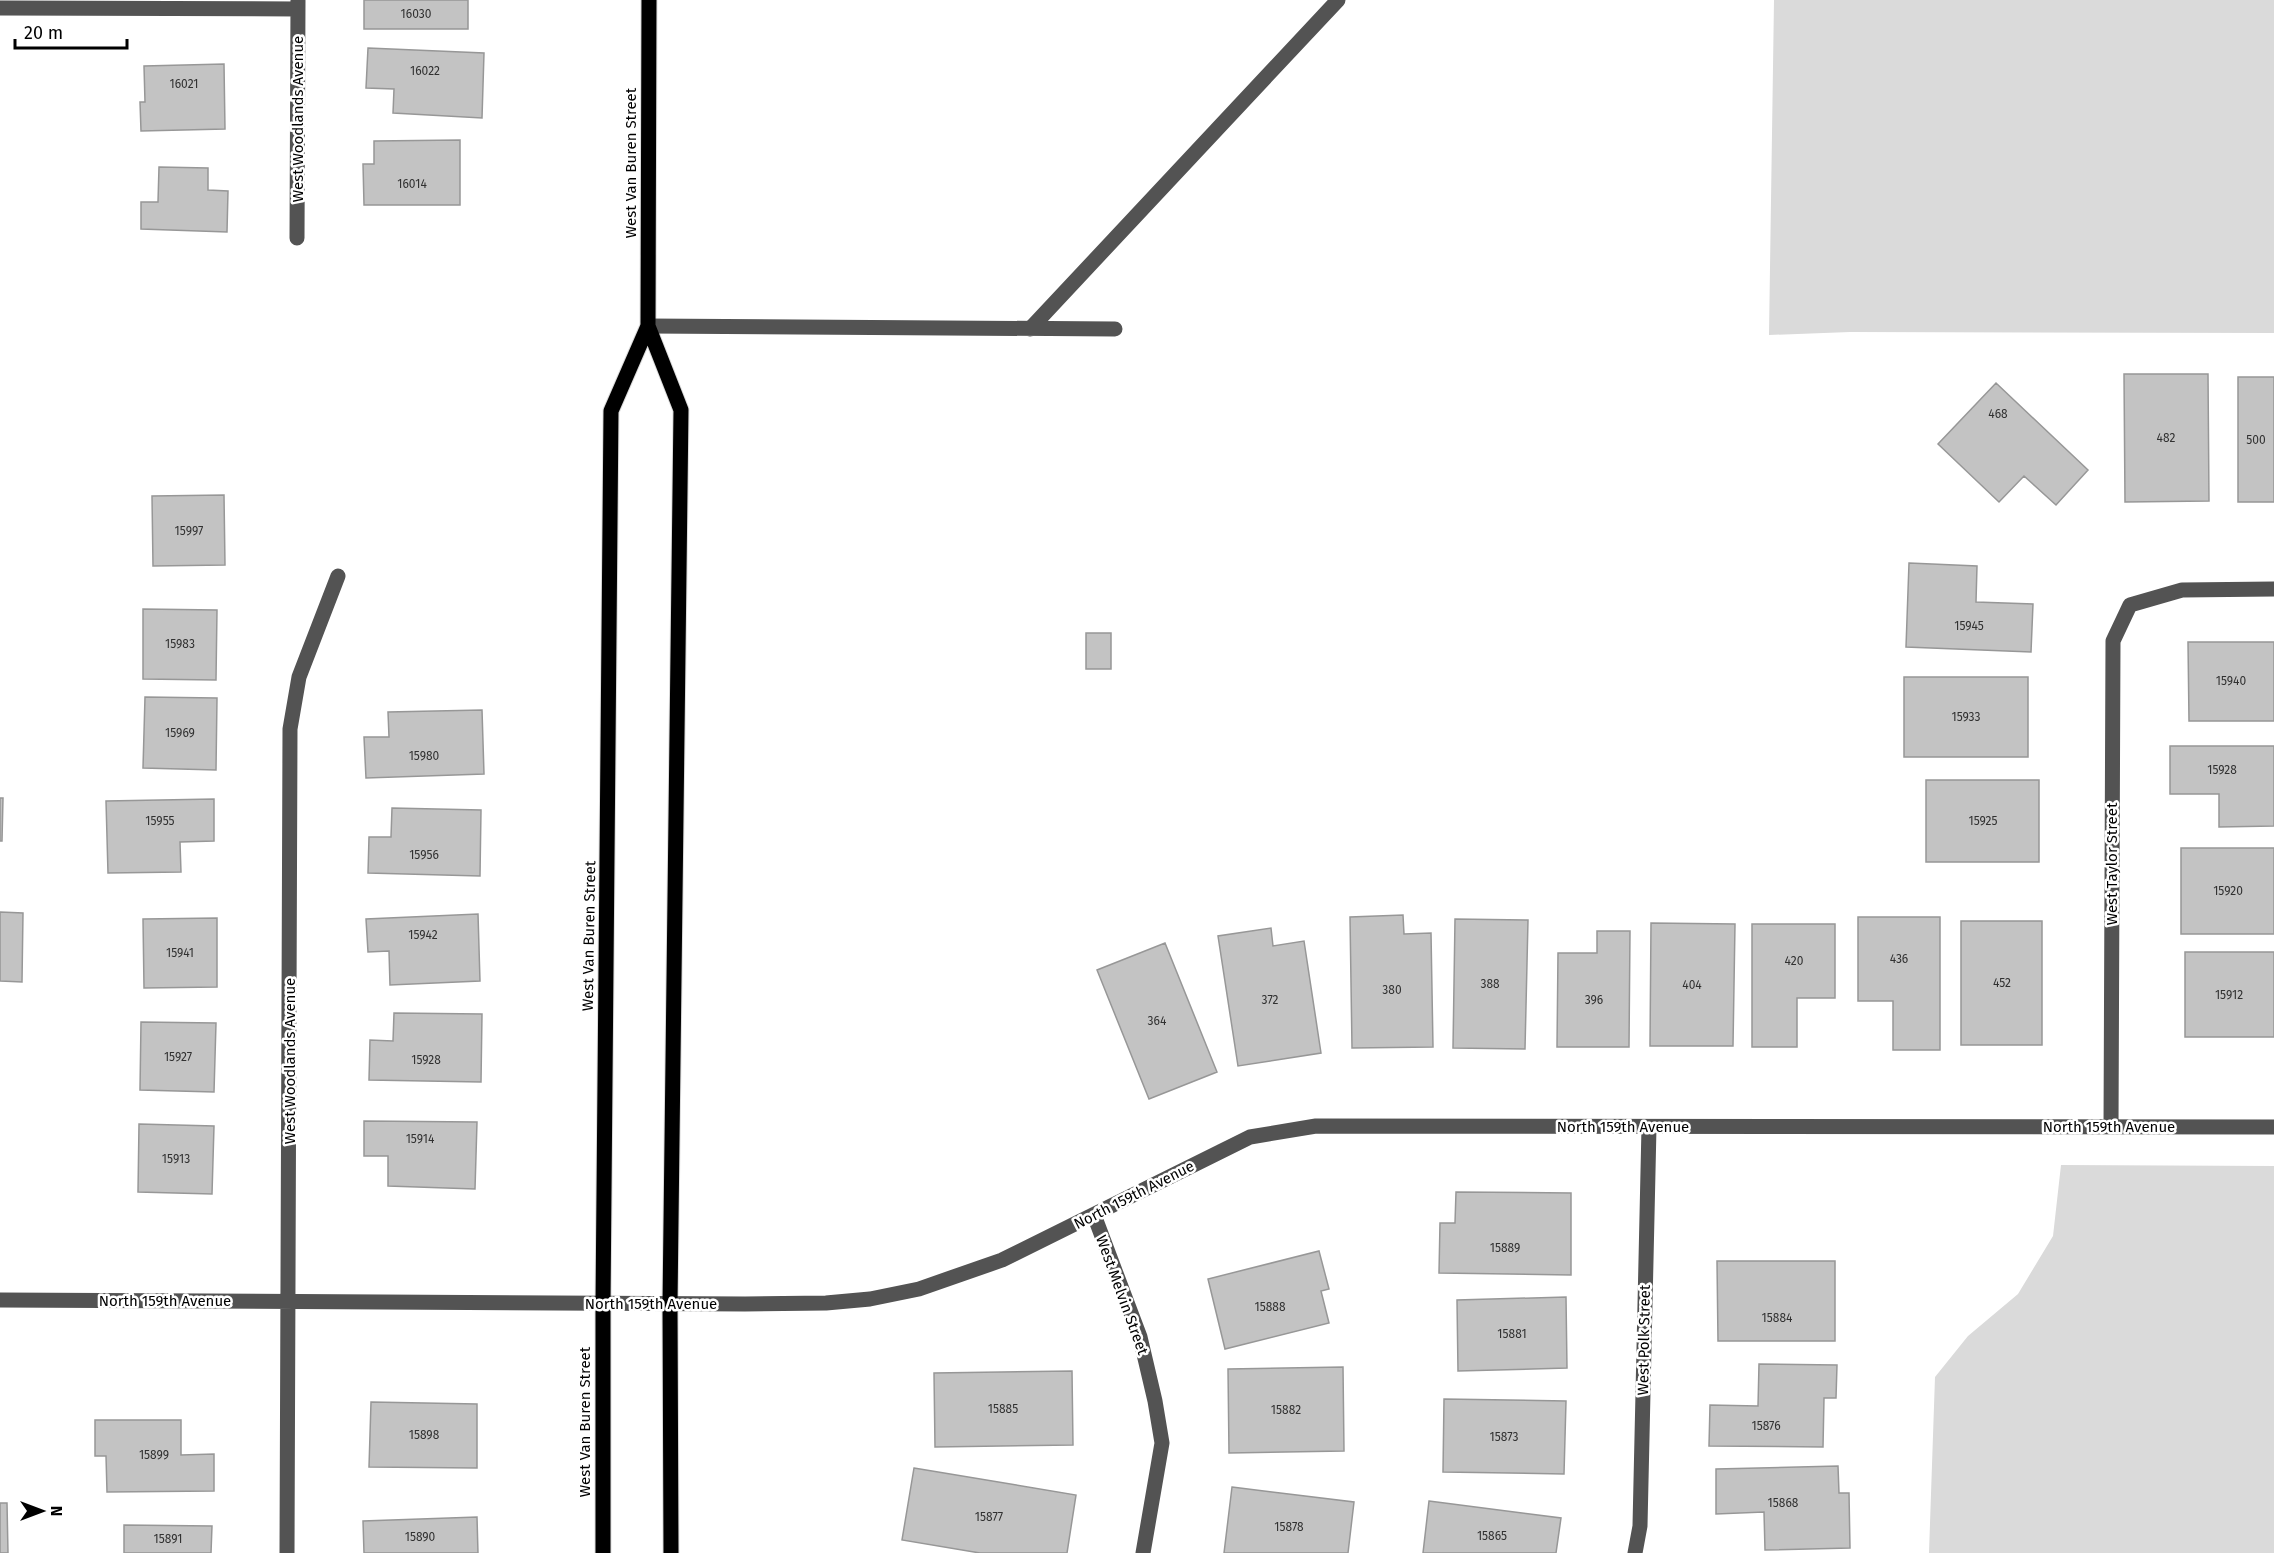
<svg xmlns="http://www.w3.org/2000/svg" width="2274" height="1553" font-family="'Fira Sans',sans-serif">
  <rect width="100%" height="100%" fill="#fff"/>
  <!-- green -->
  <path fill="#dadada" d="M1774 0H2274V333L1850 332 1769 335Z
    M2061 1165 2274 1166V1553H1929L1935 1377 1968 1336 2018 1294 2053 1236Z"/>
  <!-- building -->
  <path fill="#c3c3c3" stroke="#979797" stroke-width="1.5" d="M364 0H468V29H364Z
    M368 48 484 53 482 118 393 113 394 89 366 88Z
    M224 64 225 129 141 131 140 102H145L144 66Z
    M460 140V205H364L363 164H374V141Z
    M159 167 208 168V190L228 191 227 232 141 229V202H158Z
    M2124 374H2208L2209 501 2125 502Z
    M2238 377H2274V502H2238Z
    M1996 383 2088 470 2056 505 2024 476 1999 502 1938 444Z
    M224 495 225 565 153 566 152 496Z
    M1909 563 1977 566 1976 602 2033 604 2031 652 1906 647Z
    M143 609 217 610 216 680 143 679Z
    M1086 633H1111V669H1086Z
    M2188 642H2274V721H2189Z
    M1904 677H2028V757H1904Z
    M145 697 217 698 216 770 143 768Z
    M482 710 484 774 366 778 364 737H389L388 712Z
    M2170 746H2274V826L2219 827V794H2170Z
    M1926 780H2039V862H1926Z
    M0 798H3L2 841H0Z
    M214 799V841L180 842 181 872 108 873 106 801Z
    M392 808 481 810 480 876 368 873 369 837H391Z
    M2181 848H2274V934H2181Z
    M0 912 23 913 22 982 0 981Z
    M478 914 480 981 390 985 389 951 368 952 366 919Z
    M1403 915 1404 934 1431 933 1433 1047 1352 1048 1350 917Z
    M1858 917H1940V1050H1893V1001H1858Z
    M217 918V987L144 988 143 919Z
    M1455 919 1528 920 1525 1049 1453 1048Z
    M1961 921H2042V1045H1961Z
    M1651 923 1735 924 1733 1046H1650Z
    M1752 924H1835V998H1797V1047H1752Z
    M1271 928 1273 946 1304 941 1321 1053 1238 1066 1218 936Z
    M1597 931H1630L1629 1047H1557L1558 953H1597Z
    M1165 943 1217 1072 1149 1099 1097 970Z
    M2185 952H2274V1037H2185Z
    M394 1013 482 1014 481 1082 369 1080 370 1040 393 1041Z
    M141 1022 216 1023 214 1092 140 1090Z
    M364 1121 477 1122 475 1189 388 1186V1156H364Z
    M139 1124 214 1126 212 1194 138 1192Z
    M1456 1192 1571 1193V1275L1439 1273 1440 1223H1455Z
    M1319 1251 1329 1289 1321 1291 1329 1323 1225 1349 1208 1279Z
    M1717 1261H1835V1341H1718Z
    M1566 1297 1567 1368 1458 1371 1457 1300Z
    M1759 1364 1837 1365 1836 1398H1824L1823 1447 1709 1446 1710 1405 1758 1406Z
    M1343 1367 1344 1451 1229 1453 1228 1369Z
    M1072 1371 1073 1445 935 1447 934 1373Z
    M1444 1399 1566 1401 1564 1474 1443 1472Z
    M371 1402 477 1404V1468L369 1467Z
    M95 1420H181V1455L214 1454V1491L107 1492 106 1456H95Z
    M1838 1466 1839 1493H1849L1850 1548 1765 1550 1764 1512 1716 1514V1469Z
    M914 1468 1076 1495 1067 1553H980L902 1540Z
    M1232 1487 1354 1502 1348 1553H1224Z
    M1429 1501 1561 1518 1556 1553H1423Z
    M0 1503H7L8 1553H0Z
    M477 1517 478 1553H364L363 1521Z
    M124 1525 212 1526 211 1553H124Z"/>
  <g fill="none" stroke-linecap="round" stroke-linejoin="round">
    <!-- major casing -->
    <g stroke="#dbdbdb" stroke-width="17">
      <path id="major" d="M649 0 648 326 681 410 670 1304 671 1553
        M603 1553V1304L611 411 648 326"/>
    </g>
    <!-- minor -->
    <path stroke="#535353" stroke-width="15" d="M0 8 298 9
      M297 238 298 1
      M648 326 1115 329
      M1030 329 1338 0
      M2111 1127 2113 641 2130 605 2182 590 2274 589
      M1094 1215 1140 1337 1155 1401 1162 1443 1143 1553
      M0 1300 745 1304 826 1303 870 1299 919 1289 1002 1260 1250 1137 1316 1126 2274 1127
      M287 1553 290 729 299 677 338 576
      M1635 1553 1640 1526 1649 1127"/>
    <!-- major -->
    <use href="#major" stroke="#000" stroke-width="15"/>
  </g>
  <g text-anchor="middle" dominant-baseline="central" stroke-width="5" stroke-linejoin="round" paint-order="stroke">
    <!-- number labels -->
    <g font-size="12" fill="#313131">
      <text x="416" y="14">16030</text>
      <text x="425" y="71">16022</text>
      <text x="184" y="84">16021</text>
      <text x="412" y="184">16014</text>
      <text x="1998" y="414">468</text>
      <text x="2166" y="438">482</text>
      <text x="2256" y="440">500</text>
      <text x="189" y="531">15997</text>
      <text x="1969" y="626">15945</text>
      <text x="180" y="644">15983</text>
      <text x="2231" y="681">15940</text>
      <text x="1966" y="717">15933</text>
      <text x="180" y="733">15969</text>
      <text x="424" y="756">15980</text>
      <text x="2222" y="770">15928</text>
      <text x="160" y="821">15955</text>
      <text x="1983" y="821">15925</text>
      <text x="424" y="855">15956</text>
      <text x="2228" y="891">15920</text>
      <text x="423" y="935">15942</text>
      <text x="180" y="953">15941</text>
      <text x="1899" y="959">436</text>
      <text x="1794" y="961">420</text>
      <text x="2002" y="983">452</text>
      <text x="1490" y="984">388</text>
      <text x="1692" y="985">404</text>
      <text x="1392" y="990">380</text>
      <text x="2229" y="995">15912</text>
      <text x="1270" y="1000">372</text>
      <text x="1594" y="1000">396</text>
      <text x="1157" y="1021">364</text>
      <text x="178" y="1057">15927</text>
      <text x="426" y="1060">15928</text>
      <text x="420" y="1139">15914</text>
      <text x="176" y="1159">15913</text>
      <text x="1505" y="1248">15889</text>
      <text x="1270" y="1307">15888</text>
      <text x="1777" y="1318">15884</text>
      <text x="1512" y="1334">15881</text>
      <text x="1003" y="1409">15885</text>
      <text x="1286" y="1410">15882</text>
      <text x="1766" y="1426">15876</text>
      <text x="424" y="1435">15898</text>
      <text x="1504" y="1437">15873</text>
      <text x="154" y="1455">15899</text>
      <text x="1783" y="1503">15868</text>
      <text x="989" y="1517">15877</text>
      <text x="1289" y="1527">15878</text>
      <text x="1492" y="1536">15865</text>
      <text x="420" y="1537">15890</text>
      <text x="168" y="1539">15891</text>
    </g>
    <!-- street labels -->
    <g font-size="15" fill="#000" stroke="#fff">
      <text transform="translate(298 119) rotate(-90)">West Woodlands Avenue</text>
      <text transform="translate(631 163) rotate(-90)">West Van Buren Street</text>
      <text transform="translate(2112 864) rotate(-90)">West Taylor Street</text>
      <text transform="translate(589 936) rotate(-89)">West Van Buren Street</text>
      <text transform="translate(290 1061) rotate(-90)">West Woodlands Avenue</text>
      <text x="1623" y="1127">North 159th Avenue</text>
      <text x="2109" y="1127">North 159th Avenue</text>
      <text transform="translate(1134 1195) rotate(-27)">North 159th Avenue</text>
      <text transform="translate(1122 1295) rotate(70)">West Melvin Street</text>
      <text x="165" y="1301">North 159th Avenue</text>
      <text x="651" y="1304">North 159th Avenue</text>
      <text transform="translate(1644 1340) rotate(-89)">West Polk Street</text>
      <text transform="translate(585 1422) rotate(-90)">West Van Buren Street</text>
    </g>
  </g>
  <!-- north arrow -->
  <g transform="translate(42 1511) rotate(90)" stroke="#ffffff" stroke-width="4.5" paint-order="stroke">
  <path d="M0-4.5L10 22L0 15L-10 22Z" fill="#000000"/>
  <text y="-9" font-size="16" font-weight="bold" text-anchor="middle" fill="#000000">N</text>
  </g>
  <!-- scale -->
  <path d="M15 39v9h112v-9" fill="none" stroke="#000000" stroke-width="3"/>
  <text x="24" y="39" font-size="18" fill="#000000" stroke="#ffffff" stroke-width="4.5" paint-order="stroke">20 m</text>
</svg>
